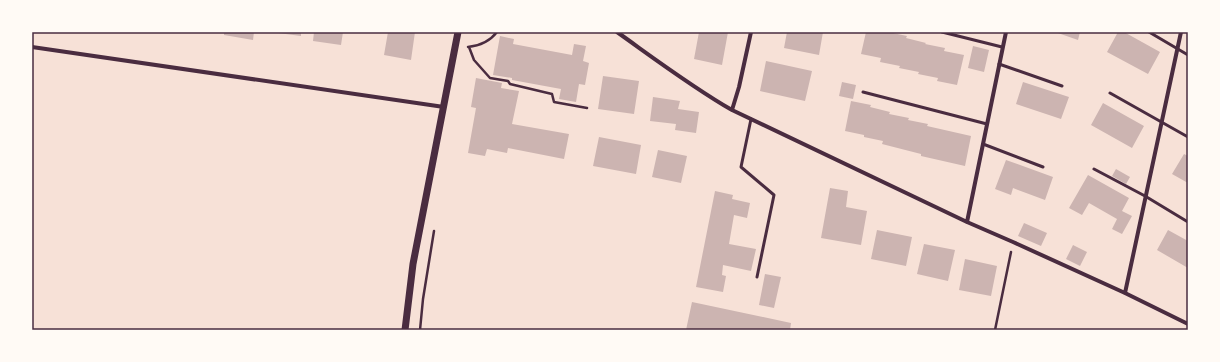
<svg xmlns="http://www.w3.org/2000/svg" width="1220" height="362" font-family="'Archivo Narrow',sans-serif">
  <rect width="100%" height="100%" fill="#f7e1d7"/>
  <!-- building -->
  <path fill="#ccb4b1" d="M224 32H254L253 40 224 35Z
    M278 32H301V36L278 33Z
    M314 32H343L341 45 313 41Z
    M388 32H415L411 60 384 55Z
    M699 32H728L722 65 694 59Z
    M787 32H823L819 55 784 48Z
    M866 32H888L907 36 906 38 926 43 925 44 945 48 944 51 964 55 957 85 937 81 938 78 918 74 919 72 899 68 900 66 880 62 881 58 861 54Z
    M1055 32H1080L1078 40Z
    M1118 32H1124L1160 52 1148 74 1107 52Z
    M500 36 514 39 513 44 572 55 574 44 586 46 583 61 589 63 585 85 579 84 576 102 559 99 561 89 512 80V78L493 75Z
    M973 46 989 50 984 72 968 68Z
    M766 61 812 71 805 101 760 91Z
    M603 76 639 81 634 114 598 109Z
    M476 78 502 83 501 88 519 91 512 124 569 134 564 159 508 148 507 153 487 149 485 156 468 153 476 108 471 107Z
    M842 82 856 85 853 99 839 96Z
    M1023 82 1069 97 1061 119 1016 104Z
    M653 97 680 101 678 109 699 112 696 133 675 130 676 124 650 121Z
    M851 101 871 105 870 107 890 112 889 114 909 118 908 120 928 124 927 126 971 136 965 166 921 156V154L882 144 883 141 864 137V135L845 131Z
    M1103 103 1144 126 1132 148 1091 125Z
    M599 137 641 145 636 174 593 166Z
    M658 150 687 156 681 183 652 177Z
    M1184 154 1188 156V183L1172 174Z
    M1006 160 1053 177 1045 200 1013 188 1011 195 995 189Z
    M1116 169 1130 177 1126 184 1112 176Z
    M1088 175 1129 198 1122 211 1132 216 1122 234 1112 229 1117 219 1089 203 1082 215 1069 208Z
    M830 188 848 191 846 207 867 211 861 245 821 238Z
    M715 191 733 195 732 199 750 203 747 218 734 215 729 244 756 249 751 271 723 265 722 275 726 276 723 292 696 287Z
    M1024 223 1047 233 1041 246 1018 236Z
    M877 230 912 237 906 266 871 259Z
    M1168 230 1188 241V268L1157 250Z
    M924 244 955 250 948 281 917 274Z
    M1073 245 1087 252 1080 266 1066 259Z
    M965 259 997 266 991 296 959 290Z
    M765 274 781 277 774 308 759 305Z
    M692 302 791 323 790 330H686Z"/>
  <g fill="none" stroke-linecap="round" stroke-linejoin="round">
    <!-- path -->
    <path stroke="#4a2c40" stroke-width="2.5" d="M468 47C479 46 490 41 497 32
      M469 47 474 60 490 78 508 81 510 84 552 94 554 102 587 108
      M420 330 423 299 434 231
      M995 330 1011 252"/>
    <!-- service -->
    <path stroke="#4a2c40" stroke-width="3" d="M942 32 1002 47
      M1149 32 1188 55
      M999 64 1062 86
      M863 92 987 124
      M1110 93 1188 137
      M751 119 741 167 774 195 757 277
      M983 144 1043 167
      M1094 169 1145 196 1188 222"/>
    <!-- minor -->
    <path stroke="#4a2c40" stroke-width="4" d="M617 32C655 59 692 87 732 110L967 222 1013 242 1125 293 1188 324
      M32 47 444 107
      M732 110 739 87 751 32
      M967 222 1006 32
      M1125 293 1181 32"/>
    <!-- tertiary -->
    <path stroke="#4a2c40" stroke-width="7" d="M405 330 413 264 458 32"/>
  </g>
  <!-- border -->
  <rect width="1220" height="362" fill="none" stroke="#fffaf5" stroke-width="66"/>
  <rect x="33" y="33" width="1154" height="296" fill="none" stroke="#4a2c40" stroke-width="1.5"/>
</svg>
